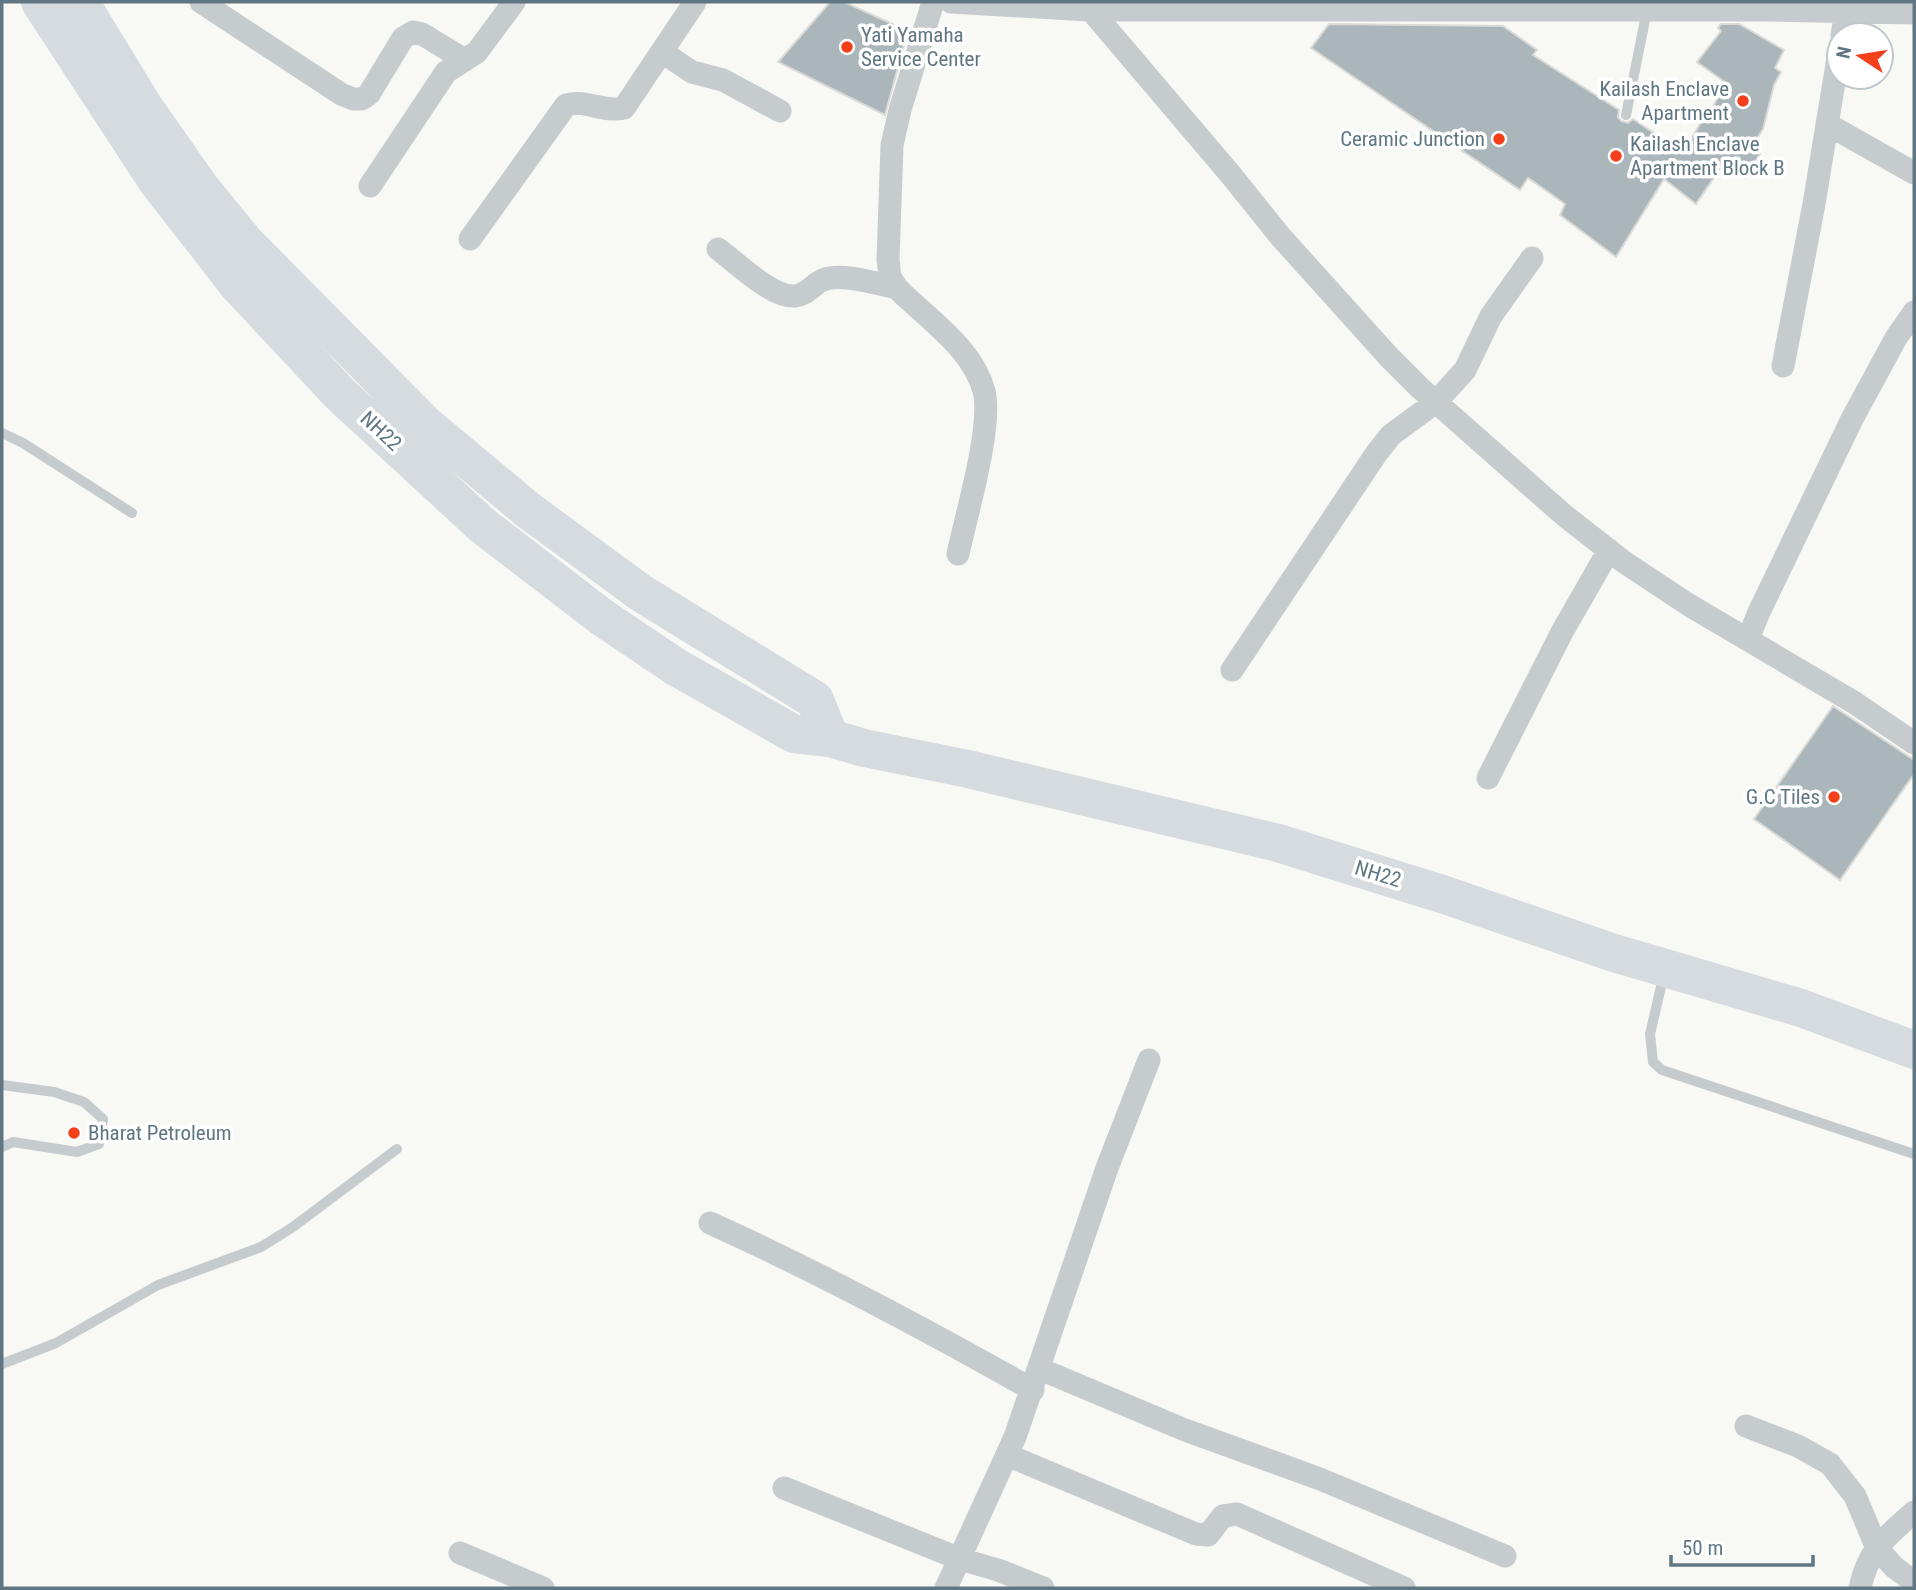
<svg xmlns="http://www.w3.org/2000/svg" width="1916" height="1590" font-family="'Roboto Condensed',sans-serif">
  <rect width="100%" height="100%" fill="#f8f8f5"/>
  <!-- building -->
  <path fill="#abb6bb" stroke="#dadad7" stroke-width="2" d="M830 2H844L908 31 885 115 778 62Z
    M1329 24 1503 26 1537 50 1533 55 1619 110 1618 117 1621 121 1628 123 1633 119 1684 153 1709 107 1712 108 1726 83 1697 62 1721 31 1718 28 1721 24H1739L1784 50 1775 68 1781 72 1774 85 1763 129 1750 149 1760 154 1745 178 1724 163 1696 204 1664 179 1616 257 1560 215 1565 204 1528 178 1520 190 1311 48Z
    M1833 706 1914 760V774L1840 880 1754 819Z"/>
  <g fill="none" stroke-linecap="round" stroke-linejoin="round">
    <!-- lane -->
    <path stroke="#c6cbce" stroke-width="10" d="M1626 115 1647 10
      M2 433 23 443 132 513
      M1664 974 1650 1034 1653 1062 1662 1070 1914 1154
      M2 1085 54 1092 84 1102 103 1119 99 1144 77 1152 13 1142 2 1147
      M2 1364 56 1343 158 1285 261 1247 293 1227 397 1149"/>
    <!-- street -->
    <path stroke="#c6cbce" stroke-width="23" d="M201 2 341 94 353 99H362L369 94 403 38 413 32 422 34 465 60
      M933 2 900 110 892 145 888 260C889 265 889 272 890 276 894 288 906 297 914 304 941 329 974 354 984 391 993 425 966 516 958 554
      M951 2 1089 10H1766L1914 13
      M1084 2 1231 175 1280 236 1389 357 1420 388 1565 516 1624 562 1689 605 1855 703 1914 743
      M1842 35 1846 12
      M662 52 692 72 723 80 780 111
      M1827 124 1914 173
      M370 186 446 72 477 52 514 2
      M470 239 566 105C586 99 603 113 624 108L695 2
      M718 249C736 262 772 298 795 296 807 295 813 284 823 280 840 272 879 284 897 288
      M1783 366 1814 204 1839 52
      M1748 639 1759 612 1852 419 1896 338 1914 312
      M1232 670 1376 454 1391 435 1436 402 1465 370 1491 316 1532 258
      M1488 778 1562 632 1609 550
      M710 1223C821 1273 927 1330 1033 1390
      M1040 1369 1185 1430 1320 1479 1505 1556
      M1746 1426 1798 1446 1830 1464 1855 1496 1877 1548 1894 1567 1914 1582
      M1007 1455 1196 1534 1208 1535 1223 1516 1237 1514 1404 1588
      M784 1488 960 1559 998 1570 1043 1588
      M460 1553 543 1588
      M946 1588 1015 1437 1107 1168 1149 1060
      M1860 1588C1868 1550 1886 1537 1914 1512"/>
    <!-- highway -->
    <path stroke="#d5dbdf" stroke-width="38" d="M40 2 157 181 238 285 340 394 482 525 603 618 676 667 794 734 830 738 864 748 968 769 1278 843 1445 895 1614 953 1801 1008 1914 1050
      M80 2 144 107 200 187 245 242 425 424 528 510 641 593 815 700 830 738"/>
  </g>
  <!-- markers -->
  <g fill="#f33f1a" stroke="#fff" stroke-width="2.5">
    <circle cx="847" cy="47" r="7"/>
    <circle cx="1743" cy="101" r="7"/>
    <circle cx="1499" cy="139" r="7"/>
    <circle cx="1616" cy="156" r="7"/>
    <circle cx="1834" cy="797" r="7"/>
    <circle cx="74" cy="1133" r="7"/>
  </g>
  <g text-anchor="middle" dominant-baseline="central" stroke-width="7" stroke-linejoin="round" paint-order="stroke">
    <!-- poi labels -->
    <g font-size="21" fill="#607683" stroke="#fff" text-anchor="start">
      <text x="861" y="35">Yati Yamaha<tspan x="861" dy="24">Service Center</tspan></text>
      <text x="1729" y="89" text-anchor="end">Kailash Enclave<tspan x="1729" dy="24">Apartment</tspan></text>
      <text x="1485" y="139" text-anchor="end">Ceramic Junction</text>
      <text x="1630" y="144">Kailash Enclave<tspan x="1630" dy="24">Apartment Block B</tspan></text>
      <text x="1820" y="797" text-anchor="end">G.C Tiles</text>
      <text x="88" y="1133">Bharat Petroleum</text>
    </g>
    <!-- street labels -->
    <g font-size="21" fill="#607683" stroke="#fff">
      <text transform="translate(381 431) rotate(43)">NH22</text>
      <text transform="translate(1378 874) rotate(17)">NH22</text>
    </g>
  </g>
  <!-- border -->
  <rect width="1916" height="1590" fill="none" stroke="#607683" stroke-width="7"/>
  <!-- north arrow -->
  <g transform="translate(1860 56) rotate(282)"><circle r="33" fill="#ffffff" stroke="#bfc8cd" stroke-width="2"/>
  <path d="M0-5L12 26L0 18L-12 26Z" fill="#f33f1a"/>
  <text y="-10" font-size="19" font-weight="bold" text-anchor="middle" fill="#607683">N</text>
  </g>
  <!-- scale -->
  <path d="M1671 1555v10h142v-10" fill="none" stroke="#607683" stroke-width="3.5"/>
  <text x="1682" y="1555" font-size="21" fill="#607683" stroke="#ffffff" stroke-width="5" paint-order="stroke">50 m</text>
</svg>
